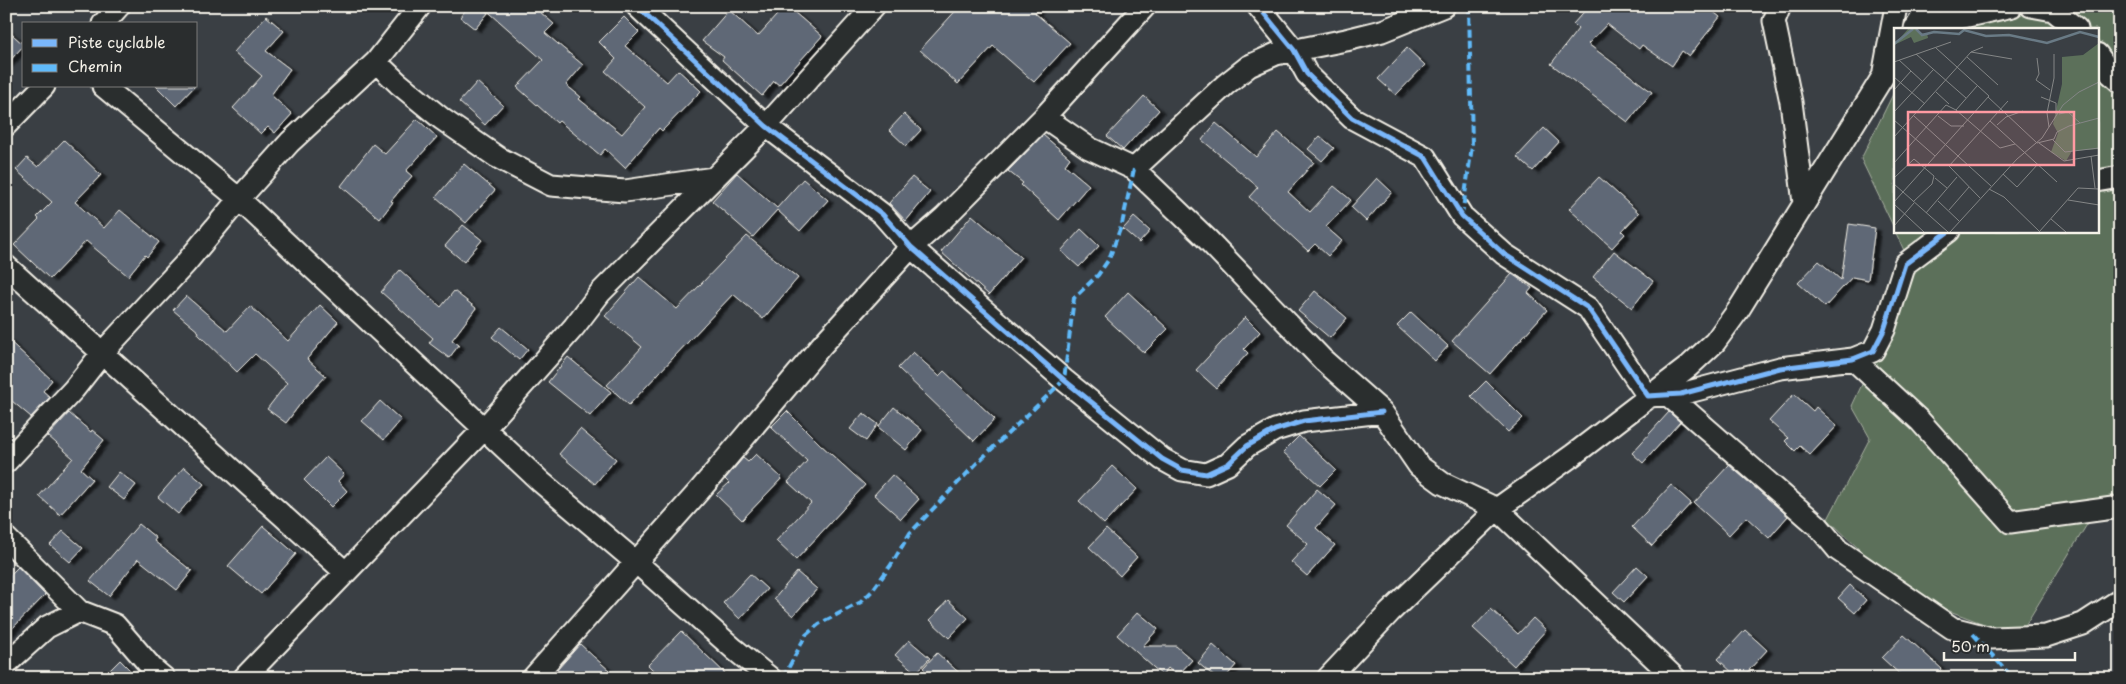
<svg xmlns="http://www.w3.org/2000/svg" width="2126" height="684" font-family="'Playpen Sans',sans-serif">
  <defs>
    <filter id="shadow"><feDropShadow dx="5.5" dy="3" stdDeviation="1" flood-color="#0009"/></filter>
  </defs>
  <rect width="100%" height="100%" fill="#3a3f44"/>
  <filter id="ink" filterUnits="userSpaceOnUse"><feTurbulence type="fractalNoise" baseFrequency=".02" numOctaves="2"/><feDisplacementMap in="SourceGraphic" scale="10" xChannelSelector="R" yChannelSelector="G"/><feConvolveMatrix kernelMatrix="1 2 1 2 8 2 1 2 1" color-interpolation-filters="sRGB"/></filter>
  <g filter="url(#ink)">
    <!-- green -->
    <path fill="#5c705a" stroke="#a8b0a1" d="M1918 6H2120V499L2102 500 2018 637 1905 594 1828 519 1870 438 1852 406 1914 272 1895 231H2097V29H1915Z
      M1895 90V230L1861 159Z"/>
    <!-- building -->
    <path fill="#5f6876" stroke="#f4f1e8" filter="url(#shadow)" d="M469 6H480L488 13 475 29 460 17Z
      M482 6H533L554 24 545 33 583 65 566 85 581 97 579 99 622 134 645 107 605 71 616 59 599 42 624 17 639 32 625 46 667 82 678 70 701 91 662 131 659 128 625 168 605 149 600 155 559 121 557 123 517 87 543 60Z
      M785 6H787L822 36 779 85 774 81 762 96 722 60 724 57 702 41 729 10 758 36Z
      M960 6H1041L1035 13 1070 43 1034 82 993 46 958 84 920 50Z
      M1589 6H1706L1720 17 1689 56 1682 51 1672 66 1642 45 1639 49 1607 24 1588 44 1652 92 1628 122 1551 64 1578 29 1573 24Z
      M266 16 284 31 266 51 290 69 271 95 292 114 275 133 268 127 261 134 233 108 262 76 234 52Z
      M6 29 24 45 6 65Z
      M1407 48 1425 65 1396 95 1378 79Z
      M477 82 503 105 485 125 459 102Z
      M156 86H195L176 106Z
      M1144 96 1159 110 1123 150 1107 136Z
      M904 114 921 130 906 146 889 130Z
      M417 119 437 137 406 171 412 176 391 201 393 202 380 219 341 186 373 144 385 154Z
      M1216 123 1256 157 1278 132 1314 162 1288 192 1310 212 1334 186 1351 200 1326 227 1342 241 1328 256 1315 244 1308 251 1249 197 1258 187 1202 140Z
      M1544 128 1559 142 1533 171 1517 157Z
      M1043 135 1070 158 1065 165 1089 185 1059 220 1021 185 1023 183 1008 171Z
      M1320 136 1334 148 1322 161 1308 149Z
      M64 140 101 175 75 202 104 228 120 210 159 242 147 257 145 255 128 276 86 241 50 279 14 245 39 219 37 217 52 202 16 170 27 158 38 167Z
      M464 164 495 190 466 223 436 197Z
      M737 173 777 208 803 179 828 200 800 231 777 210 753 237 712 201Z
      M912 177 930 192 906 221 889 203Z
      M1599 177 1639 213 1622 231 1625 234 1612 248 1569 209Z
      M1377 178 1392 192 1366 221 1351 207Z
      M972 215 1021 257 989 295 941 252Z
      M1134 217 1150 231 1139 243 1123 229Z
      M1849 224 1875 228 1868 280 1852 277 1825 307 1798 283 1819 261 1841 280Z
      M463 225 482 240 464 262 445 246Z
      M1081 229 1099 246 1079 267 1061 251Z
      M747 236 798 278 763 319 733 294 629 405 607 385 642 347 605 316 639 277 677 309Z
      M1614 251 1653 281 1632 308 1593 277Z
      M400 270 441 307 454 291 476 308 452 340 459 345 449 358 429 343 433 338 381 292Z
      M1512 274 1532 288 1528 293 1547 310 1490 374 1452 341Z
      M1315 291 1347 318 1330 338 1298 311Z
      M1128 292 1168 329 1144 353 1105 317Z
      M186 296 227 331 250 306 288 341 320 305 338 322 307 359 326 376 301 403 286 423 267 409 287 383 255 354 237 372 198 334 199 332 173 310Z
      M1411 312 1448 346 1435 361 1397 326Z
      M1245 317 1260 332 1244 349 1248 353 1216 388 1196 370Z
      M501 327 528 349 519 360 492 337Z
      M6 338 52 380 43 391 50 397 31 417 6 396Z
      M913 352 939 376 944 371 995 419 974 441 898 368Z
      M568 357 611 392 590 416 548 382Z
      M1486 381 1523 418 1508 432 1471 396Z
      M1794 394 1813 411 1816 407 1837 426 1810 455 1800 446 1795 451 1785 441 1788 438 1769 421Z
      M380 401 401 420 384 440 362 421Z
      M894 407 922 430 906 450 878 427Z
      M787 411 821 445 865 485 796 560 776 541 811 503 788 482 807 461 771 427Z
      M1669 412 1680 422 1643 463 1632 453Z
      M69 413 91 432 92 430 104 440 81 469 92 479 60 515 39 496 73 458 48 436Z
      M863 413 878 424 866 441 850 429Z
      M580 429 616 459 595 484 559 454Z
      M1299 436 1336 470 1320 486 1283 452Z
      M756 454 782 478 742 520 716 495 729 483 725 479 743 458 748 462Z
      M326 457 344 474 338 481 347 491 331 507 304 480Z
      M1729 465 1788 516 1769 538 1746 517 1729 535 1694 503Z
      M1112 466 1137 489 1104 524 1079 501Z
      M184 467 204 484 178 514 158 497Z
      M119 472 136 485 124 500 107 487Z
      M892 475 919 499 901 519 874 495Z
      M1671 485 1691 503 1652 546 1632 527Z
      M1317 489 1336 505 1316 528 1335 545 1307 576 1291 562 1308 544 1286 525Z
      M139 524 156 538 154 541 192 571 177 590 138 559 109 596 90 581Z
      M263 526 296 554 261 594 228 566Z
      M1106 529 1137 557 1120 576 1089 547Z
      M63 531 83 548 70 562 50 545Z
      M1637 566 1648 576 1624 602 1613 592Z
      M18 567 45 595 6 635V579Z
      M797 572 817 589 793 616 774 599Z
      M750 574 767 589 740 619 723 603Z
      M1850 585 1866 600 1855 613 1838 598Z
      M948 600 968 618 949 638 930 620Z
      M1491 609 1518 634 1533 618 1546 630 1514 666 1473 628Z
      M1138 612 1158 629 1143 646H1176L1192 660 1177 676 1168 668 1162 675 1117 635Z
      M1745 630 1767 650 1742 678H1738L1718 659Z
      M681 631 730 678H661L648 665Z
      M1904 635 1942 669 1934 678H1904L1882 658Z
      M909 640 930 658 916 673 895 655Z
      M580 644 594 657 618 678H550Z
      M1213 645 1236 665 1225 678H1216L1198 663Z
      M937 653 965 678H933L923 668Z
      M120 660 138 678H102Z"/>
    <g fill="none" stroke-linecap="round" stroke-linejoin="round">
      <!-- minor casing -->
      <g stroke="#f4f1e8" stroke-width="25">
        <path id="minor" d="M637 6 766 126 882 214 911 247 1064 380 1162 459 1182 470 1206 474 1228 464 1247 446 1275 430 1304 421 1382 412
          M1258 6 1294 50 1307 74 1352 118 1425 157 1462 216 1504 254 1588 308 1648 396 1681 394 1780 368 1853 359 1873 351 1884 330 1905 264 1949 231
          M1780 6 1774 21 1791 102 1804 203
          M2031 6 2053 10 2077 29
          M103 24 119 6
          M1915 28 2012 6
          M1915 29 1929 6
          M2097 54 2111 74 2120 82
          M376 62 398 83 442 119 497 157 551 185 625 191 714 178
          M1884 71 1896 6
          M103 86 239 199 541 482 637 563 734 649 770 678
          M1044 117 1089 148 1134 169 1207 239 1323 360 1382 412 1419 466 1442 483 1497 509 1675 678
          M6 125 44 86
          M1134 169 1225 85 1249 66 1276 54 1346 40 1382 31 1444 6
          M2097 181 2120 177
          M6 266 345 572
          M1853 359 1920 421 2010 522 2120 507
          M1668 395 1818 526 1838 550 1952 628 1991 638 2046 636 2083 624 2120 600
          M6 462 74 389 103 352 185 264 239 199 290 142 376 62 420 6
          M6 538 79 611
          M6 664 47 627 79 611 115 625 152 668 164 678
          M244 678 484 429 574 327 600 293 766 126 874 6
          M533 678 699 491 821 346 911 247 944 218 1044 117 1145 6
          M1328 678 1390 612 1497 509 1573 455 1688 367 1715 342 1739 309 1895 57"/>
      </g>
      <!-- minor -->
      <use href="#minor" stroke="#2a2d2e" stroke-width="21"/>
      <!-- quiet -->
      <path stroke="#60bafa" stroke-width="4" stroke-dasharray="8 4" stroke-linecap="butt" d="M1462 216 1472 146 1469 6
        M1973 634 2013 678
        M783 678 806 635 819 624 861 602 872 591 891 565 910 533 977 463 1064 380 1074 298 1098 275 1109 259 1122 224 1134 169"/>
      <!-- cycleway casing -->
      <g stroke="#2a2d2e" stroke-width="8">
        <path id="cycleway" d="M637 6 766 126 882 214 911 247 1064 380 1162 459 1182 470 1206 474 1228 464 1247 446 1275 430 1304 421 1382 412
          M1258 6 1294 50 1307 74 1352 118 1425 157 1462 216 1504 254 1588 308 1648 396 1681 394 1780 368 1853 359 1873 351 1884 330 1905 264 1949 231"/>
      </g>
      <!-- cycleway -->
      <use href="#cycleway" stroke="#7ab7fb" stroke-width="5"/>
    </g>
  </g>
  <!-- overview -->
  <g transform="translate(1894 28)">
    <rect width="205" height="205" fill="#3a3f44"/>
    <path d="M14 1H23L27 6 33 5 34 10 20 15 17 9 0 17ZM205 15V121L178 123 172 133 157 124 164 105 159 96 168 56V29L189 27Z" fill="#5c705a"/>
    <path fill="none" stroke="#697a85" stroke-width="2.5" d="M22 1 28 7 40 4 65 6 70 2 92 8 115 7 153 15 186 4 205 9M0 16 19 1"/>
    <path fill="none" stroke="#848686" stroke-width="1" d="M77 24 118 31M22 26 72 70M73 29 104 57M143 30 145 46 142 52 156 62M5 32 29 54M0 34 57 14M0 49 31 76M0 62 17 43M42 64 55 76M94 69 143 115 160 111 163 104 175 98 205 90M147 69 162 75V86M62 82 106 120 121 116M0 84 40 41M165 86 174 84 186 95M20 88 97 158M44 88 57 98H70M0 92 41 128M96 93 163 154M103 97 112 89 129 83M155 99 153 85 160 50V26M0 109 77 24 89 19M159 112 171 124 205 120M145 115 170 133 205 127M197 128 201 160M0 135 52 77 62 82 83 58M109 146 123 159 144 136M0 150 20 131 40 148 38 156 19 174M41 150 53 160M0 156 54 204M95 161 110 169 146 204M86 170 55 138 114 73M174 172 205 177M44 173 65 193M0 174 95 68 42 20M0 176 30 204M55 182 75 159M32 185 63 149M157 191 172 204M0 198 20 175M56 204 123 131 148 110 169 77 185 64 205 54M145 204 184 160 205 161"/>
    <path fill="#ff9aa2" fill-opacity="0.15" stroke="#ff9aa2" stroke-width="2.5" d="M14 84H180V137H14Z"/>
    <rect width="205" height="205" fill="none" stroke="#f4f1e8" stroke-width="2.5"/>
  </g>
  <!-- margin -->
  <rect width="2126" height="684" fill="none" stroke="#2a2d2e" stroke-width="25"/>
  <rect x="12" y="12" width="2101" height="659" fill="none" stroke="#f4f1e8" stroke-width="2" filter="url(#ink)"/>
  <!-- legend -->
  <rect x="22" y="22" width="175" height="65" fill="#2a2d2e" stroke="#7b7b78"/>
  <rect x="32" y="39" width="25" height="8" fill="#7ab7fb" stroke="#7b7b78"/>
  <text x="68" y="48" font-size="15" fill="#f4f1e8">Piste cyclable</text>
  <rect x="32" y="64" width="25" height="8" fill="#60bafa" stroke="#7b7b78"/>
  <text x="68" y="72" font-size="15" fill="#f4f1e8">Chemin</text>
  <!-- scale -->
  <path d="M1944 652v8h131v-8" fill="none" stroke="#f4f1e8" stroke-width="2.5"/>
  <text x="1951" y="652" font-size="15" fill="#f4f1e8" stroke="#2a2d2e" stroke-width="4" paint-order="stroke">50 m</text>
</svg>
